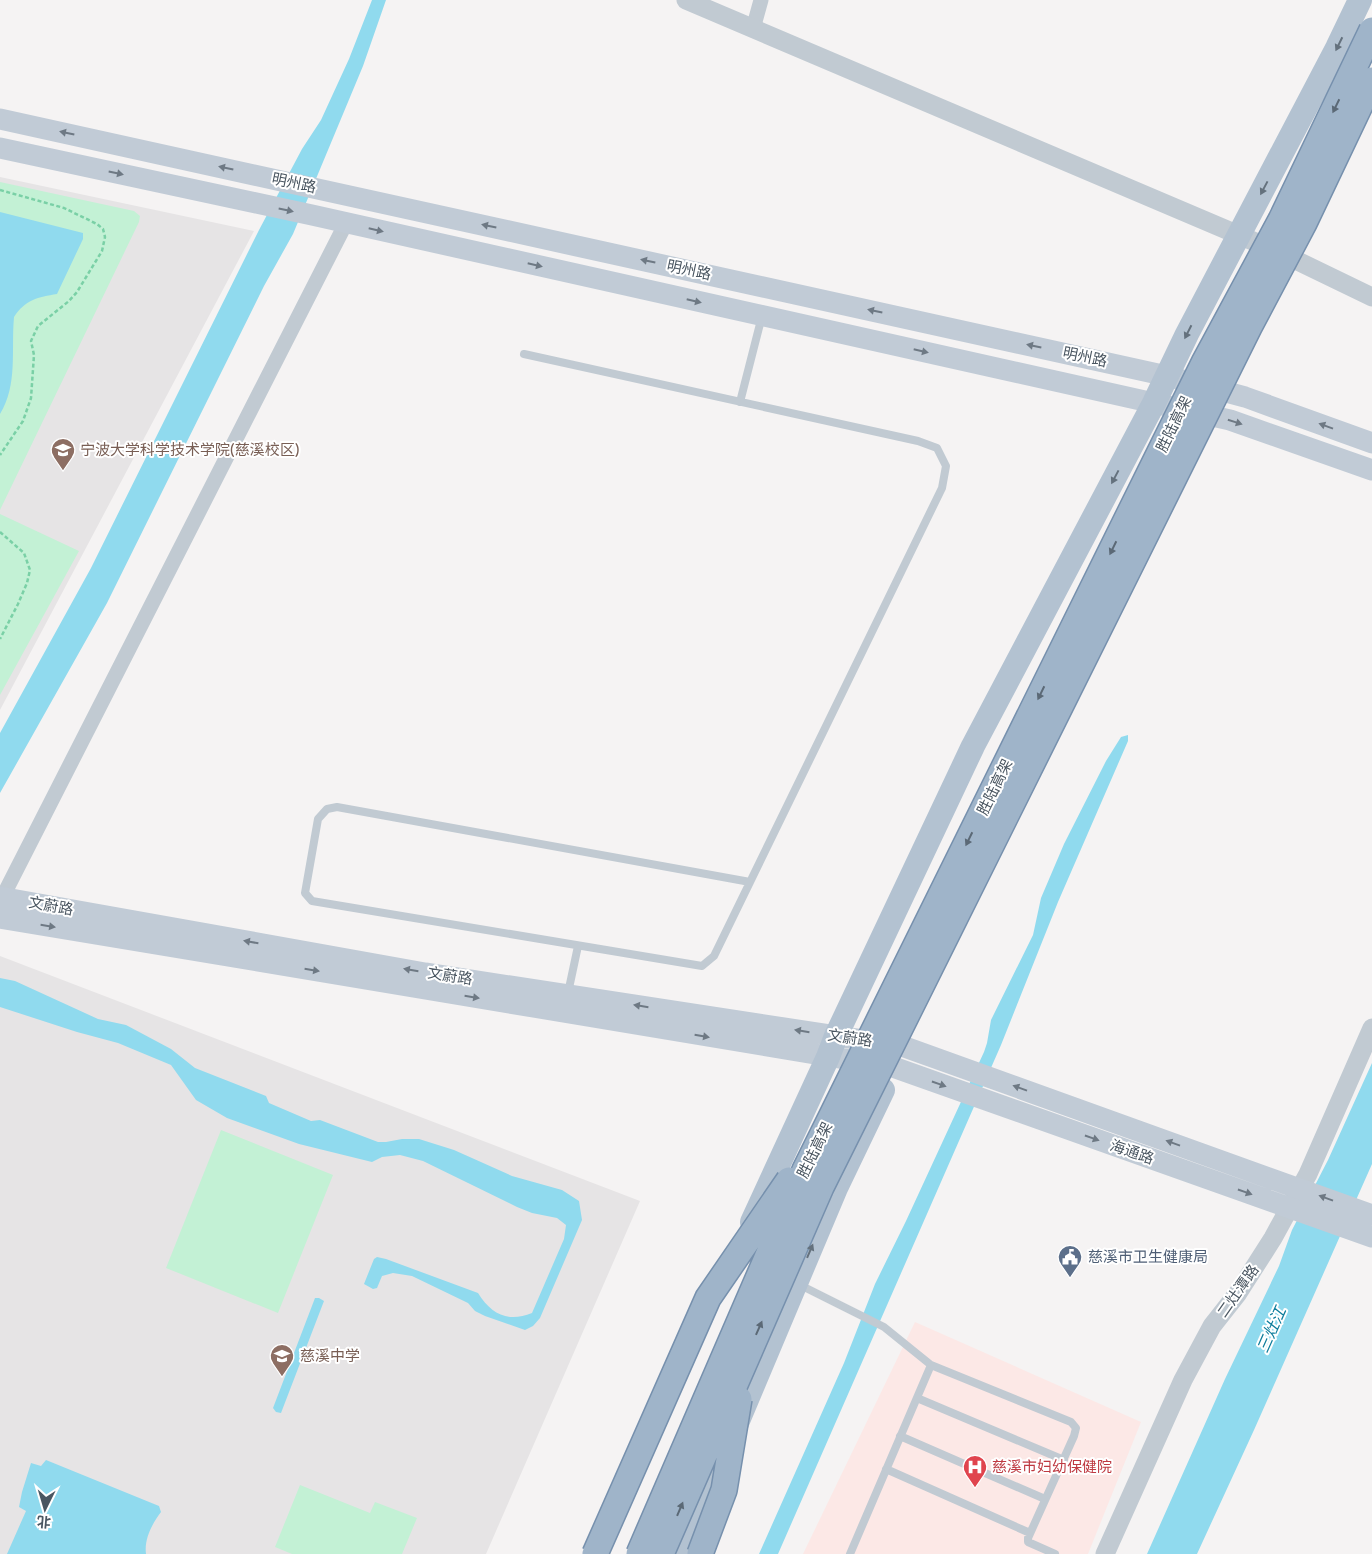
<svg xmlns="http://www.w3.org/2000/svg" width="1372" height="1554" font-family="'Varela Round','Noto Sans SC',sans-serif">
  <rect width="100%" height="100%" fill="#f5f3f3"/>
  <!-- education -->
  <path fill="#e6e4e5" d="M0 177 254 231 0 710Z
    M0 956 640 1201 486 1554H0Z"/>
  <!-- medical -->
  <path fill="#fce8e6" d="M915 1322 1141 1422 1088 1554H803Z"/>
  <!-- green -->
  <path fill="#c3f1d5" d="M0 182 134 211 140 216 139 222 0 510Z
    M0 514 79 551 0 695Z
    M221 1130 333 1175 278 1313 166 1268Z
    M300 1485 370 1513 375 1502 417 1518 402 1554H292L275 1547Z"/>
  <!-- water -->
  <path fill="#90daee" d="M372 0H386L363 66 293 234 264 286 107 603 0 793V733L91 568 259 230 302 149 321 120 349 59Z
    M0 212 83 233V239L57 294C38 297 25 300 14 317 11 350 18 385 0 414Z
    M1128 735V741L1058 902 1001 1045 778 1554H759L844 1363 875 1284 906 1221 984 1052 987 1043 991 1020 1033 935 1041 898 1064 844 1106 761 1121 737Z
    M0 978 15 981 98 1019 126 1025 171 1049 195 1068 266 1096 269 1103 311 1121 320 1120 378 1142H386L402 1139H419L454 1150 512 1176 562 1190 579 1201 582 1220 540 1318 533 1326 525 1330 485 1316 475 1311 468 1303 412 1276 393 1273 382 1276 377 1288 373 1289 364 1284 374 1259 377 1257 386 1259 478 1293C491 1314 508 1323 532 1313L564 1239 566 1225 557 1218 532 1213 517 1207 423 1161 400 1155 382 1157 372 1162 299 1144 227 1118 196 1100 171 1065 118 1043 77 1032 0 1007Z
    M1372 1063V1164L1254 1430 1197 1554H1147L1225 1379 1279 1266 1292 1230 1328 1160Z
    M315 1298H319L324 1301 281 1413 276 1412 273 1408Z
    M46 1460 159 1506 161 1512C152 1524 144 1539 146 1554H7L26 1511 19 1507 22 1492 31 1463 41 1466Z"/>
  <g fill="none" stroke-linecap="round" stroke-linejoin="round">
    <!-- path -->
    <path stroke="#7ad0a6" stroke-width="2.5" stroke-dasharray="4 2.5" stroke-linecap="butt" d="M0 190 64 208 97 224 103 229 105 237 102 251 77 292 69 301 38 326 31 341 34 355 31 398 23 421 0 455
      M0 532 24 553 30 570 27 583 18 604 0 639"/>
    <!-- service -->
    <path stroke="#c1cad2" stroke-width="8" d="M524 354 918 441 937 448 946 466 942 488 714 956 702 966 312 901 305 893 318 819 327 809 337 807 750 882
      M740 402 762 316
      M568 993 578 946
      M798 1284 884 1327 931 1365 1071 1422 1076 1428 1074 1436 1028 1538V1542L1055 1554
      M917 1398 1064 1460
      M900 1436 1045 1499
      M886 1469 1030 1533
      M850 1554 931 1365"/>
    <!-- minor -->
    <path stroke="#c1cad2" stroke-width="15" d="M753 29 761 0
      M2 898 346 223"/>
    <!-- tertiary -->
    <path stroke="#c1cad2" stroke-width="19" d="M686 0 1281 253 1372 297
      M1105 1554 1183 1380 1212 1326 1238 1293 1273 1238 1308 1174 1372 1028"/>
    <!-- secondary -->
    <path stroke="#c1cbd6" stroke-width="21" d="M0 119 1167 376 1245 397 1372 443
      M0 148 312 215 1230 420 1372 470
      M0 897 425 973 902 1046 1372 1215
      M0 918 893 1067 1372 1237"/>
    <!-- primary -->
    <path stroke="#b3c2d1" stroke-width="24" d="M752 1222 828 1057 836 1036 973 746 1154 403 1187 334 1337 48 1360 0
      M682 1554 836 1188 883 1090"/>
    <!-- trunk-bridge casing -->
    <g stroke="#7690ad" stroke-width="28" stroke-linecap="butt">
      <path id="trunk-bridge" d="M595 1554 708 1298 789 1180
        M639 1554 805 1170 1204 363 1281 220 1372 30
        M661 1554 821 1187 1249 327 1304 223 1372 80
        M700 1554 724 1490 739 1399"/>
    </g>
    <!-- trunk-bridge -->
    <use href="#trunk-bridge" stroke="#9fb4c9" stroke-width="25"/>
  </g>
  <!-- one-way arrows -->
  <defs><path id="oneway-solid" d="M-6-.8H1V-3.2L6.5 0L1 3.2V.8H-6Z" transform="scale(1.25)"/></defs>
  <g fill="#64717d">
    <use href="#oneway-solid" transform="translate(1339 44) rotate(116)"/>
    <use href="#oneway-solid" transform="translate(1264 188) rotate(118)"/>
    <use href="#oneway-solid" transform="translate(1188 332) rotate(117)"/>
    <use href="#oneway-solid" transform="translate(1115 477) rotate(118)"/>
    <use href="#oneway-solid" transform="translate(810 1251) rotate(-67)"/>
  </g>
  <g fill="#5b6976">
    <use href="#oneway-solid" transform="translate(1336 106) rotate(116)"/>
    <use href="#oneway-solid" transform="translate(1113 548) rotate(116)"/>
    <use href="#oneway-solid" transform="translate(1041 693) rotate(116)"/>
    <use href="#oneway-solid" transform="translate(969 839) rotate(116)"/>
    <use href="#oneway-solid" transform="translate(759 1328) rotate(-66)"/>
    <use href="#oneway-solid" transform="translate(680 1509) rotate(-67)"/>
  </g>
  <g fill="#6e7984">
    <use href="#oneway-solid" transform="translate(67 133) rotate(-168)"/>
    <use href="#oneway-solid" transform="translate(226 168) rotate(-168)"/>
    <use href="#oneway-solid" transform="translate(116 173) rotate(12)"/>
    <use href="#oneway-solid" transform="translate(286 210) rotate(12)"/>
    <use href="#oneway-solid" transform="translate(489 226) rotate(-168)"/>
    <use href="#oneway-solid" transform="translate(376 230) rotate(13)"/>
    <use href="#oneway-solid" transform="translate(648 261) rotate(-168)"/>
    <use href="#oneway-solid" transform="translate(535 265) rotate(13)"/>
    <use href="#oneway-solid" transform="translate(694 301) rotate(13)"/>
    <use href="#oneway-solid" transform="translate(875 311) rotate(-168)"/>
    <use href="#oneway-solid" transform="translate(1034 346) rotate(-168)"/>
    <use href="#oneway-solid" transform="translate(921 351) rotate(13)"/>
    <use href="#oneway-solid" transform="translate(1235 422) rotate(18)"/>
    <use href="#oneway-solid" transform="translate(1326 426) rotate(-160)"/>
    <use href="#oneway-solid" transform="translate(48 926) rotate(9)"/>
    <use href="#oneway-solid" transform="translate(251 942) rotate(-170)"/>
    <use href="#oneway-solid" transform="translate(312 970) rotate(9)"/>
    <use href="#oneway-solid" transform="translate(411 970) rotate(-170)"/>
    <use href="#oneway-solid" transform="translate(472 997) rotate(9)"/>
    <use href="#oneway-solid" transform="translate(641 1006) rotate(-171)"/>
    <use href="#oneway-solid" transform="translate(802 1031) rotate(-171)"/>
    <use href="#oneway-solid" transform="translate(702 1036) rotate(10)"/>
    <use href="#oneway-solid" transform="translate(939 1084) rotate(19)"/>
    <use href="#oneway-solid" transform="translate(1020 1088) rotate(-160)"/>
    <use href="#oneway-solid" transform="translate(1092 1138) rotate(19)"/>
    <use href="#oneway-solid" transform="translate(1173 1143) rotate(-160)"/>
    <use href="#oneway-solid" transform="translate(1245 1192) rotate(19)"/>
    <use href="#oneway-solid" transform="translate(1326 1198) rotate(-160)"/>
  </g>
  <!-- icons -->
  <defs>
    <g id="university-pin" transform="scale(1.25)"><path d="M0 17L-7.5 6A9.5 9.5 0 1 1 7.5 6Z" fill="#8d6e63" stroke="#fff"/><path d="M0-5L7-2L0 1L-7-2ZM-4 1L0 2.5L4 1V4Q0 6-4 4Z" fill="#fff"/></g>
    <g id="civic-pin" transform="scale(1.25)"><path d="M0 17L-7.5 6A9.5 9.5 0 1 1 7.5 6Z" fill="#5c6f8a" stroke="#fff"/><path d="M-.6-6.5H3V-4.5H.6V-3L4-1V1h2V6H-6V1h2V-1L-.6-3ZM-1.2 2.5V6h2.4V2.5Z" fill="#fff"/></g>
    <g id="school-pin" transform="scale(1.25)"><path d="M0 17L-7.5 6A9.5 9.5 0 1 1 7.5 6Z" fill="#8d6e63" stroke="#fff"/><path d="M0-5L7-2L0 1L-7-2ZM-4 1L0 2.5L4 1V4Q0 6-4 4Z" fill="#fff"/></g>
    <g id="hospital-pin" transform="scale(1.25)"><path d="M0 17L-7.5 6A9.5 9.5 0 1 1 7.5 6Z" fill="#e0444e" stroke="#fff"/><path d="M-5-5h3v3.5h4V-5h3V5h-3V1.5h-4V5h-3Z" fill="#fff"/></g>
  </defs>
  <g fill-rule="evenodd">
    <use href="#university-pin" x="63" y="450"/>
    <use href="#civic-pin" x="1070" y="1257"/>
    <use href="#school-pin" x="282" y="1356"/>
    <use href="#hospital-pin" x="975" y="1467"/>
  </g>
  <g text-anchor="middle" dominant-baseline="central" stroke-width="4" stroke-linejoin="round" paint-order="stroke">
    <!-- street labels -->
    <g font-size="15" fill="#4a5661" stroke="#fff">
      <text transform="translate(294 183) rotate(12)">明州路</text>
      <text transform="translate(689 270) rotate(12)">明州路</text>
      <text transform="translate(1085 357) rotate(12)">明州路</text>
      <text transform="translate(1174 424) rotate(-64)">胜陆高架</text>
      <text transform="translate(995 787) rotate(-64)">胜陆高架</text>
      <text transform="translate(51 906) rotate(10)">文蔚路</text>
      <text transform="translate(450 976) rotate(9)">文蔚路</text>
      <text transform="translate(850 1038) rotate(8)">文蔚路</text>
      <text transform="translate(815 1150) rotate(-64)">胜陆高架</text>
      <text transform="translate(1132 1152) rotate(19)">海通路</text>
      <text transform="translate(1238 1291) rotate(-55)">二灶潭路</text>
    </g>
    <!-- education labels -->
    <g font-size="15" fill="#785e54" stroke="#fff" text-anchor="start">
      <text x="80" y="450">宁波大学科学技术学院(慈溪校区)</text>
      <text x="300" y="1356">慈溪中学</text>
    </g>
    <!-- service labels -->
    <g font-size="15" fill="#4e5e75" stroke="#fff" text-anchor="start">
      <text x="1088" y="1257">慈溪市卫生健康局</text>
    </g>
    <!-- health labels -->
    <g font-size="15" fill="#be3a42" stroke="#fff" text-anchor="start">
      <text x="992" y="1467">慈溪市妇幼保健院</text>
    </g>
    <!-- water labels -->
    <g font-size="16" font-style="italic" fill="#0c7c9b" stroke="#fff">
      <text transform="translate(1272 1330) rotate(-66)">三灶江</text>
    </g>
  </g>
  <!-- north arrow -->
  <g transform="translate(45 1509) rotate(185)" stroke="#ffffff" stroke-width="4" paint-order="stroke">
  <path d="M0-4L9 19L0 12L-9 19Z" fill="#4a5661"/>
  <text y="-8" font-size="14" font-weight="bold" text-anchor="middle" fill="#4a5661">北</text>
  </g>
</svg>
